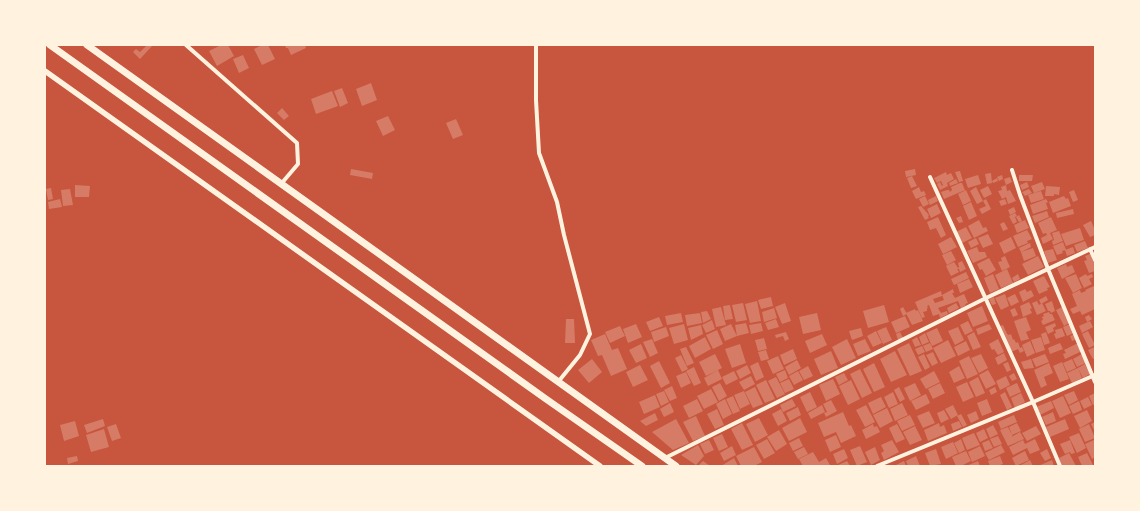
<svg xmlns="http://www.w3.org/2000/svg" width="1140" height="511" font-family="'Roboto Serif',serif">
  <rect width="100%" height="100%" fill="#c8553d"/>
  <!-- building -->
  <path fill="#d67c66" d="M147 45H153L140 59 133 52 136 49 140 52Z
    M221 45H228L234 56 217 66 209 51Z
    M262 45H268L275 59 262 65 254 49Z
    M285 45H305L306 48 291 55 288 48H286Z
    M243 55 249 68 239 73 233 59Z
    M371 83 377 100 362 106 356 89Z
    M342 88 348 103 340 107 334 91Z
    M332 91 338 106 316 114 311 99Z
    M282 108 289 116 284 120 277 113Z
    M388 116 395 130 383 136 376 121Z
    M456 119 463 135 453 139 446 123Z
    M351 169 373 173 372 179 350 175Z
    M915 169 916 175 906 177 905 171Z
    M960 171 963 181 959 182 955 172Z
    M946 172 947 175 951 173 954 179 947 183 948 186 940 190 937 184 940 182 942 186 943 185 941 181 937 183 934 178Z
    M991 173 992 183 987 184 985 174Z
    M978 175 981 184 968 188 965 179Z
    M1002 175 1003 179 999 181 997 177Z
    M1019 175H1033L1032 181H1019Z
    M912 176 917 186 911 188 907 178Z
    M1010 177 1012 182 1006 185 1004 179Z
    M997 178 998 181 993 183 992 181Z
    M956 179 958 183 950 186 949 183Z
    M1027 182 1029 187 1022 190 1020 185Z
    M1042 182 1045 189 1034 193 1031 186Z
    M960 183H962L965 190 944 199 941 192 947 190H949L950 192 952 190 951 187Z
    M75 185 90 186 89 197H75Z
    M1006 185 1007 191 1010 190 1016 201 1008 204 1006 197 1002 199 998 191 1002 190 1001 187Z
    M988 186 992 194 984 198 980 190Z
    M1046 186 1060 187 1059 195 1054 194V196H1045Z
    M919 187 921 192 924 191 926 195 916 199 912 191Z
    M976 187 983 201 977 204 970 191Z
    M51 188 53 199 48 200 46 189Z
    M70 189 73 205 63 206 61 190Z
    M1029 189 1032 193 1025 196 1022 192Z
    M966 190 971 201 963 205 958 194Z
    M1074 190 1078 200 1073 202 1069 192Z
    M1041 191 1044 199 1031 203 1028 195Z
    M925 196 929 204 923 207 919 199Z
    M936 196 938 201 930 205 928 200Z
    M1064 196 1066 199 1068 198 1071 206 1053 213 1049 202Z
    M60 199 62 207 49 209 48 202Z
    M986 199 991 209 982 214 979 209 986 206 983 201Z
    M1005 199 1007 204 1001 206 999 201Z
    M1046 199 1048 202 1046 203 1048 209 1033 214 1030 205Z
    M971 202 977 216 969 220 963 206Z
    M937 204 941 213 931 218 927 209Z
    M921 206 929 215 928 216 929 218 925 220 918 207Z
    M1014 207 1016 212 1010 215 1008 210Z
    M1073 209 1074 214 1057 218 1056 213Z
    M1047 211 1049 217 1035 223 1032 216Z
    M1015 213 1017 216 1015 217 1017 222 1013 224 1009 216Z
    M1019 215 1022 221 1019 222 1016 217Z
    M961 216 963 222 959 223 956 218Z
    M938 217 946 235 941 238 936 228 930 230 927 222Z
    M1051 217 1057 230 1050 233 1053 239 1043 244 1041 238 1047 235 1046 233 1043 234 1038 223Z
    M979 220 983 228 986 227 988 231 974 238 968 226Z
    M1025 220 1029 228 1017 233 1014 225Z
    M1091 221 1095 230V235L1090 237 1083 225Z
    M1004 222 1008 229 1003 231 1000 224Z
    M966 227 972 238 962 243 956 232Z
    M1080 228 1084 240 1066 246 1061 234Z
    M1027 230 1032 239 1027 241 1028 243 1018 247 1013 236Z
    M1059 231 1063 241 1053 245 1052 241 1054 240 1052 233Z
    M988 234 993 244 983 248 978 238Z
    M951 237 957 247 943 254 938 244Z
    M1011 237 1016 248 1004 254 999 243Z
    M976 238 979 244 971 248 968 242Z
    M1085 241 1088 248 1077 252 1074 245Z
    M1063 242 1066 250 1062 251 1063 253 1057 255 1053 246Z
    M1030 243 1031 247 1021 252 1019 248Z
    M977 247 979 252H985L987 257 973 263 967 251Z
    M1073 247 1075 253 1067 256 1065 250Z
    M1033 248 1036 256 1024 261 1021 252Z
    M1053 249 1057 260 1048 263 1044 251Z
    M951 251 956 260 947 265 942 255Z
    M1090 254 1095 264V271L1089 273 1084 261 1087 260 1085 256Z
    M1005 256 1010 267 1002 271 998 262 1002 261 1001 258Z
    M1038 256 1044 267 1028 275 1022 264Z
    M989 258 996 270 986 276 982 269 980 270 977 264Z
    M962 261 966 269 960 272 959 269H957L959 272 951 276 946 266 954 262 958 268 959 267 958 263Z
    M1066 264 1067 267 1072 265 1075 272 1062 279 1057 268Z
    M1007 269 1013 283 1001 288 995 275Z
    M966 272 969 278 954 285 951 279Z
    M993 274 999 289 990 293 984 278Z
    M1018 274 1020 279 1014 282 1012 278Z
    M1076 274 1082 288 1073 293 1065 278Z
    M1086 274 1087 276 1092 274 1093 277 1089 279 1092 284 1084 288 1079 278Z
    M1044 276 1050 287 1047 288 1048 290 1039 294 1033 281Z
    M969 279 973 287 960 293 957 284Z
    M1094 286 1095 288V309L1082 315 1080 311 1073 314 1070 309 1077 306 1072 294 1080 290 1081 293 1086 291 1085 290Z
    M953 289 954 293H952L955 298 964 294 968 303 965 304 966 305 961 308 958 301 938 308 941 313 947 311 948 314 940 318 939 314 933 316 929 305 927 306 928 308H927V311L923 312 925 317 922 318 915 302 941 291 942 296 933 299 935 303 944 300 942 295Z
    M1025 289 1027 292 1031 290 1034 296 1023 302 1019 292Z
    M1005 294 1009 306 1001 310 995 298Z
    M1015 294 1019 302 1011 306 1007 298Z
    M1046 296 1048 300 1041 304 1039 300Z
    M771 297 773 306 761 309 758 300Z
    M994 297 996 304 992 305 989 299Z
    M757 301 761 321 750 323 745 304Z
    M1037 301 1039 305 1042 303 1046 311 1037 315 1032 303Z
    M1052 301 1055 311 1051 313 1050 311H1048L1045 304Z
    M1029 302 1032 308 1030 309 1032 313 1023 317 1020 306Z
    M743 303 747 320 736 322 732 305Z
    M785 303 791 321 782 324 775 307Z
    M956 303 959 308 949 313 947 308Z
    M730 305 733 319 725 320 723 306Z
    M884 305 889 322 868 328 863 311Z
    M982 306 988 321 973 327 967 313Z
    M721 307 726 325 716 327 712 309Z
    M903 307 907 314 903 316 900 309Z
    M1062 307 1069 323 1064 326 1056 310Z
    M774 308 777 318 764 322 762 312Z
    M1015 308 1018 315 1013 317 1010 310Z
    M915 309 916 311 918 310 923 321 912 325 906 313Z
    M707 311 711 319 703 323 701 312Z
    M1049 312 1050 314H1052L1055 320 1043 325 1041 321 1043 320 1042 317 1044 316 1043 314Z
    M681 313 683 322 667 325 665 316Z
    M700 313 702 323 687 326 685 315Z
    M817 313 821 330 803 334 799 317Z
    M1089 315 1092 319 1087 322 1085 317Z
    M905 316 910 327 896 333 891 322Z
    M659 317 663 326 650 331 646 322Z
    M1026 317 1031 330 1026 332 1029 339 1021 341 1014 321Z
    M566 319H574L575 343H565Z
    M776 319 779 327 768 330 765 323Z
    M712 320 715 329 706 333 702 325Z
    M968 321 973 331 965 335 960 325Z
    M1090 321 1093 327 1082 333 1079 326Z
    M746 323 749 333 737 336 735 325Z
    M761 323 763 331 751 334 749 325Z
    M1055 323 1056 326 1053 328 1054 331 1048 334 1045 327Z
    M636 324 642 337 628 343 623 329Z
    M684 324 688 340 674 344 669 328Z
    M731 324 737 336 725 341 720 329Z
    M989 324 992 329 978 335 976 329Z
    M1070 324 1074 333 1067 336 1063 327Z
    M701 325 703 334 691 340 688 328Z
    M1003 325 1007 334 1009 335 1011 334 1013 340 1014 339 1016 343 1018 342 1020 348 1022 347 1024 351 1020 353 1018 349 1011 352 1000 326Z
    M620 326 625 336 610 343 605 332Z
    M666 327 669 336 654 342 651 332Z
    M886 327 892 340 883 344 877 331Z
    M958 327 964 340 955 345 948 331Z
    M861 328 863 336 852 340 849 331Z
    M937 328 943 341 932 346 926 333Z
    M1062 328 1065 336 1056 339 1054 334 1056 333 1055 330Z
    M717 330 723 344 713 349 706 335Z
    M876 331 882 343 873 347 867 336Z
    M1088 331 1095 345 1089 348 1082 334Z
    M786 332 789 339 785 341 783 336 776 338 775 335Z
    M900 332 903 338 898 340 896 334Z
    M974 332 981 347 973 350 967 336Z
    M1046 332 1050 343 1044 345 1041 334Z
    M925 333 929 342 922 345 919 337Z
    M605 334 612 350 618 348 627 369 611 376 602 355 598 356 591 340Z
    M822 334 827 345 810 353 805 341Z
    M1075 334 1077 339 1072 341 1070 336Z
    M705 337 711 349 695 358 689 346Z
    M917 337 921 345 915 347 912 340Z
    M1041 337 1045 350 1036 353 1031 340Z
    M764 338 767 349 758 351 755 340Z
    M652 339 658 353 650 357 643 342Z
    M847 339 856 358 841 365 832 347Z
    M865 339 871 351 858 356 853 344Z
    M998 339 1004 352 998 355 994 349 992 350 989 344Z
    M948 340 956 356 941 363 933 348Z
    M966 341 970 350 958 356 954 347Z
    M1030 341 1035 353 1027 357 1022 345Z
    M909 343 922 371 910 376 897 349Z
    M930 343 933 349 926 352 923 346Z
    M1060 343 1063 349 1050 354 1048 348Z
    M1078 343 1082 351 1065 359 1063 354 1066 353 1064 350Z
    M641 344 647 358 636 363 629 350Z
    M740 344 746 363 732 368 725 349Z
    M922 346 925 352 918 355 915 349Z
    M686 347 694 363 687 366 680 349Z
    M1095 347V358L1093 359 1088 350Z
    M793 349 797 359 784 365 780 355Z
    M766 350 769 359 761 361 758 352Z
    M831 351 838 368 821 375 814 359Z
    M895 351 907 375 891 382 880 359Z
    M933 352 938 363 932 366 926 355Z
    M1004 353 1007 360 998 365 995 358Z
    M715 354 722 368 706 376 699 362Z
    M924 354 930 367 925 370 918 357Z
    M981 354 988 368 979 373 971 358Z
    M1045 354 1049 362 1036 367 1032 359Z
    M1082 354 1086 363 1077 367 1073 359Z
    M681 355 688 369 682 372 675 358Z
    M778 356 784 369 773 374 767 361Z
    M969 356 978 374 967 379 959 361Z
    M592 359 602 372 589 383 578 370Z
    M1031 359 1034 368 1024 369 1021 362Z
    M1072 359 1076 368 1067 372 1063 363Z
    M797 360 801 368 789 375 785 367Z
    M659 361 670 383 661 388 650 366Z
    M758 362 764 377 756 381 750 366Z
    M1008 362 1011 370 1007 372 1003 364Z
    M1062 362 1069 379 1060 382 1053 366Z
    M874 363 885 387 874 392 863 369Z
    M1049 363 1053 373 1044 377 1047 385 1041 388 1034 370Z
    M1085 364 1090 374 1083 378 1078 368Z
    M640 365 648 380 633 387 626 372Z
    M747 365 751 373 740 379 736 371Z
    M808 366 813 376 804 380 799 371Z
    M959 366 965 378 954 383 949 372Z
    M694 367 701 383 694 386 686 371Z
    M1078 368 1082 378 1072 383 1067 373Z
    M860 369 872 393 862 398 850 374Z
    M718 370 722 379 708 386 704 378Z
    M785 370 788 378 780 382 776 374Z
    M988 370 996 384 986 389 979 375Z
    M734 371 738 379 726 385 722 377Z
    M798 371 803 380 794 385 789 376Z
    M934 371 940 382 926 389 920 379Z
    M686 372 691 383 681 388 676 376Z
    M844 373 848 380 839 385 835 377Z
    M1014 373 1017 379 1012 381 1009 376Z
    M751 376 755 384 744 390 739 382Z
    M1006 376 1010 385 1000 390 996 381Z
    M776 377 785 394 777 398 768 381Z
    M978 377 985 393 976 397 969 382Z
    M789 379 794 389 785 393 780 383Z
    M833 379 840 394 826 401 819 385Z
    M766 380 775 399 765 403 756 385Z
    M851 380 860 399 848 405 839 386Z
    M967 382 974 397 963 402 956 387Z
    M720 383 727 396 719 401 712 387Z
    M915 383 921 395 910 401 904 388Z
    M940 383 945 393 933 399 928 389Z
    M1017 383 1021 392 1010 397 1006 388Z
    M672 386 677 398 670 401 664 390Z
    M755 387 763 404 753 408 745 392Z
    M899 387 905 399 900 402 894 390Z
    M995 387 997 392 991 395 989 390Z
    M711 389 718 402 704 409 697 396Z
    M664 391 669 402 661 406 656 394Z
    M744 391 750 404 740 409 734 395Z
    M1074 391 1078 400 1069 405 1064 395Z
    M810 392 817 407 807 412 800 397Z
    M893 392 898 404 889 408 884 397Z
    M1005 392 1012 407 1007 410 1000 395Z
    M1021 393 1025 402 1015 408 1011 398Z
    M1095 393V404L1093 405 1089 396Z
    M926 394 930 403 916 410 911 401Z
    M655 395 660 407 644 414 639 402Z
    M733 396 740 411 733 414 726 399Z
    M1063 396 1071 413 1060 418 1052 401Z
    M881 397 886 407 873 414 868 403Z
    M1088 397 1092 405 1084 409 1080 401Z
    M697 399 703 411 689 418 683 406Z
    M725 399 732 414 723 419 716 404Z
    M792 399 796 406 783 412 780 405Z
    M987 399 992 412 982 416 977 403Z
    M831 400 837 411 826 417 824 413 827 412 823 404Z
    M1051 401 1054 408 1040 415 1036 407Z
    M1079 401 1082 410 1073 414 1069 406Z
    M670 403 674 412 664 417 660 409Z
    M902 403 908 415 895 421 890 409Z
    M822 405 825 412 811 419 808 413Z
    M866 405 875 422 865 427 856 410Z
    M953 405 958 415 951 419 945 409Z
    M798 407 801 415 790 421 786 413Z
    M887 408 893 421 880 428 873 415Z
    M717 409 724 425 715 429 707 414Z
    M781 409 787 421 778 426 772 414Z
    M944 410 949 419 941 423 937 413Z
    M1087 410 1092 421 1080 428 1074 416Z
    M929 411 935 423 923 428 917 416Z
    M976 411 979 419 971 423 967 415Z
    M843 412 849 426 851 425 856 436 841 443 836 432 824 437 818 423Z
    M1053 412 1056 421 1046 425 1042 417Z
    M655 413 658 420 646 426 640 421Z
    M961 414 967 425 963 427 957 416Z
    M910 415 915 425 902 431 897 421Z
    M1014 415 1017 422 1001 429 998 422Z
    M696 416 705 436 693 441 683 422Z
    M759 418 768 435 755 442 746 424Z
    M800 418 807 432 789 441 782 428Z
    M103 419 105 426 87 433 84 425Z
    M676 419 689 443 673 450 652 432Z
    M1065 419 1069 429 1050 437 1046 427Z
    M75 421 79 436 64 441 60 425Z
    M959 421 962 427 953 431 951 424Z
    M1095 422V432L1091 424Z
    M742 423 753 445 742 450 731 429Z
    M939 423 940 427 944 425 947 433 928 441 924 430Z
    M1017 423 1021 431 1012 435 1009 427Z
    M116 424 121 438 112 441 107 427Z
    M873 424 874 427 877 426 880 432 866 439 862 430Z
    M897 424 905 439 896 443 889 428Z
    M1089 424 1095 438 1085 442 1079 429Z
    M993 425 998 434 990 438 986 429Z
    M915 426 922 440 910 445 903 432Z
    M1036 426 1041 434 1027 441 1022 433Z
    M1008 427 1013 437V436L1020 432 1024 439 1008 446 1000 430Z
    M104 429 109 447 91 452 86 435Z
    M984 429 988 438 980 442 976 433Z
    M779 430 787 444 776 451 767 437Z
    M974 433 980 445 967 450 962 438Z
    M1079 433 1086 448 1077 453 1069 437Z
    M722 434 728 447 719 451 713 438Z
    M836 435 841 447 830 452 825 440Z
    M998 436 1002 444 994 447 990 439Z
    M799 438 803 446 793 451 789 443Z
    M767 439 775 453 764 459 756 445Z
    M961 439 965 450 959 453 954 443Z
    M1035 439 1040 450 1030 454 1027 448 1013 455 1009 447 1023 440 1025 444Z
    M709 440 714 450 705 454 700 444Z
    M892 440 899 452 884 460 881 453 884 451 881 445Z
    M989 440 993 448 985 451 982 443Z
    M1070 440 1075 453 1071 454 1070 452 1065 454 1060 444Z
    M1094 440 1095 457 1092 459 1085 444Z
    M953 442 958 453 946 459 941 447Z
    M698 445 704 456 696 465 681 455Z
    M1001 445 1005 452 989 460 985 453Z
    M732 446 736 455 724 461 720 453Z
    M860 446 867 462 857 466 850 450Z
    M980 446 985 456 972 462 968 452Z
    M754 447 762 462 754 466H741L736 456Z
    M804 447 808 454 798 459 794 452Z
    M875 447 880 460 871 465 865 452Z
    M844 449 848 458 837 464 833 454Z
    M936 449 941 464 930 466 925 453Z
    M1047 449 1051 458 1045 461 1040 453Z
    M966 451 971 461 961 466H956L952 457Z
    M1025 451 1029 460 1016 466 1012 458Z
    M813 452 819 462 826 458 830 465 803 466 799 459Z
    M1069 453 1076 466H1062L1059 458Z
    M1087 453 1093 465 1082 466 1078 457Z
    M77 456 78 461 68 464 67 458Z
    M916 456 920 466H908L906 461Z
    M1000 456 1003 464 997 466H990L988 461Z
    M734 458 738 466H721Z
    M1030 460 1033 466H1019Z
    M1052 460 1054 466H1038Z
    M703 461 710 466 699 465Z
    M847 461 850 466H836Z
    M904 461 906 466H896V465Z
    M978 461 980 466H966Z"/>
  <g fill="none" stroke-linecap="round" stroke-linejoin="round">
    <!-- minor -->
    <path stroke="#fff3e0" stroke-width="4" d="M186 45 297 143 298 164 281 184
      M536 45V100L539 153 557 202 564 235 590 334 580 355 558 382
      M1012 170 1020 195 1048 269 1095 382
      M930 177 1033 402 1060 466
      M1090 249 1095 260
      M665 458 986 298 1095 247
      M877 466 1033 402 1095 375"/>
    <!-- tertiary -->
    <path stroke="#fff3e0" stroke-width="5.5" d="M45 71 600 466"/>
    <!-- trunk -->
    <path stroke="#fff3e0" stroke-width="7" d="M50 45 546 399 642 466
      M87 45 676 466"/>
  </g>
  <!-- border -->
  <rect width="1140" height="511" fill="none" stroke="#fff3e0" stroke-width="92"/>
</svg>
